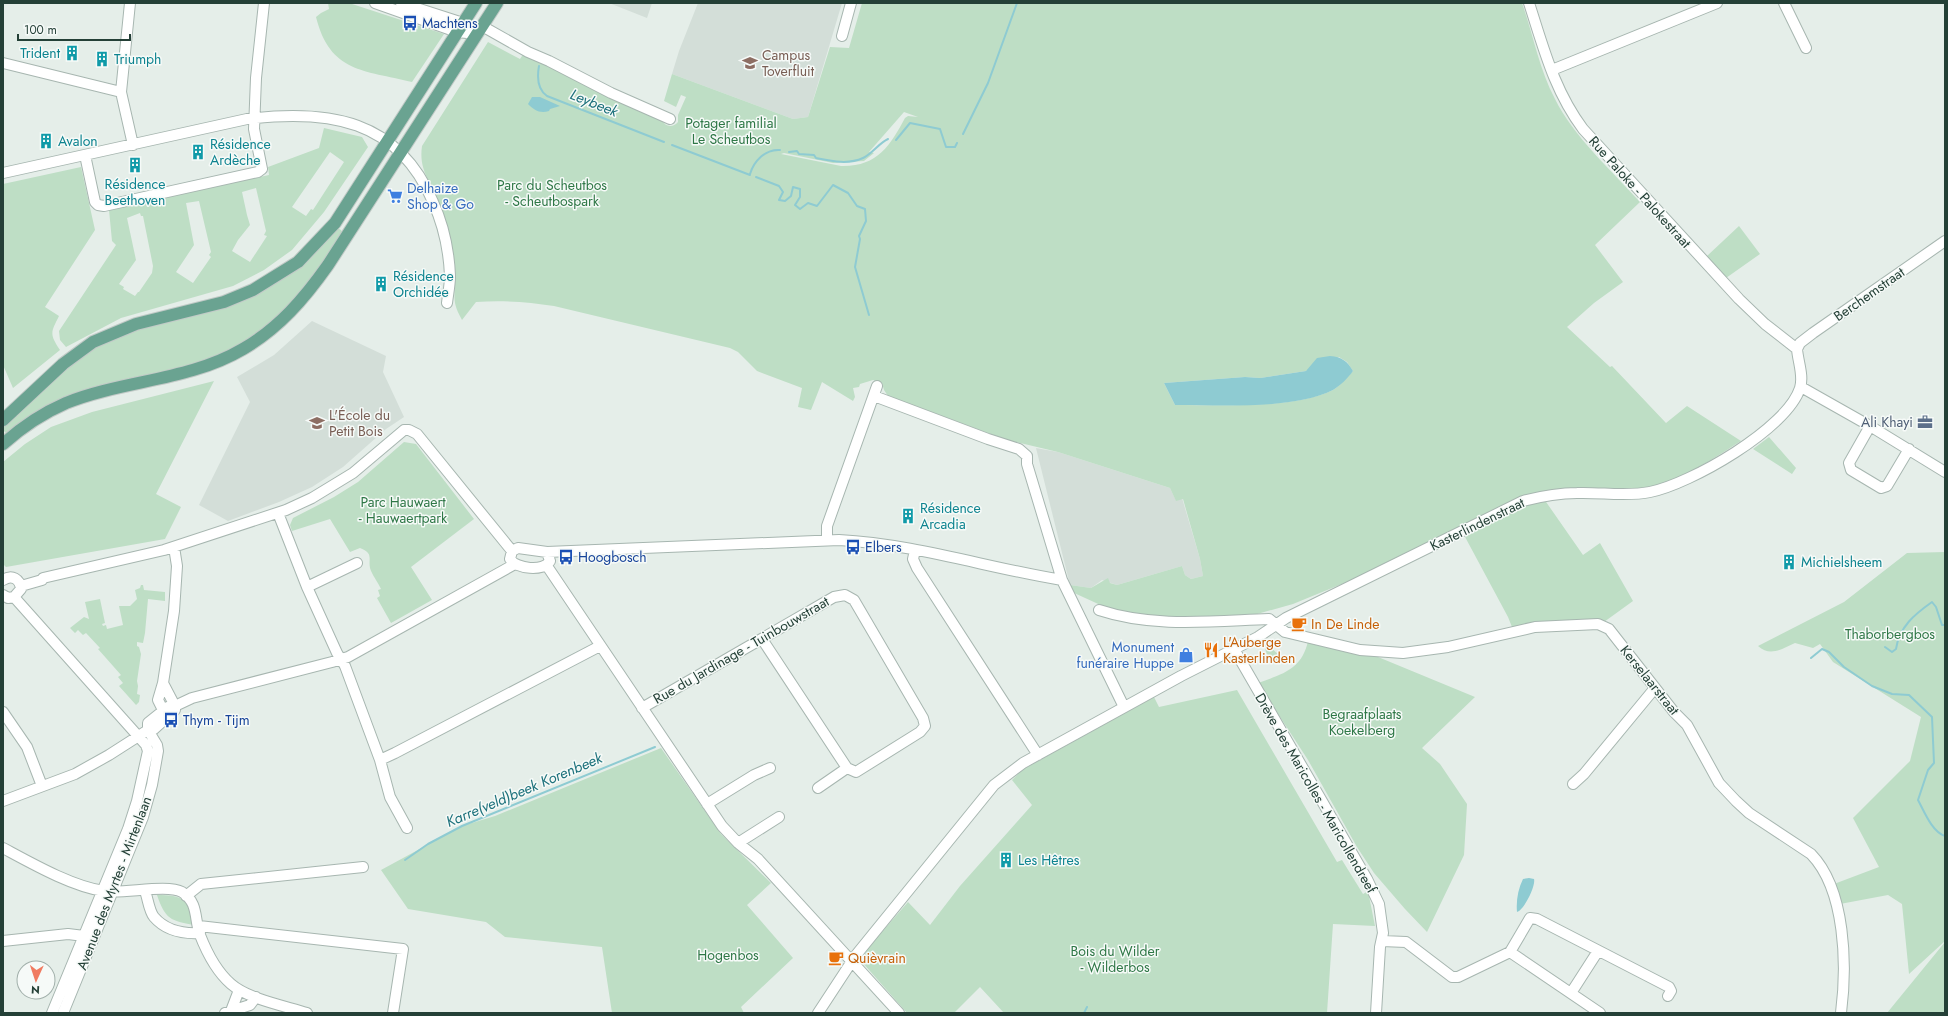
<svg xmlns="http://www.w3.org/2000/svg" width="1948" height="1016" font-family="Jost,sans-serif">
  <rect width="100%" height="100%" fill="#e5eee9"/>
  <!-- built -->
  <path fill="#d3ded8" d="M609 3H652L647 18Z
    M698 3H842L808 117 793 119 672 74 679 51Z
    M312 321 386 356 383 372 404 417 386 429 343 467 312 487 279 502 228 521 199 505 250 402 237 377 274 355Z
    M1036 448 1058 452 1170 488 1176 500 1182 498 1200 559 1203 576 1191 579 1185 575 1182 566 1117 585 1102 580 1091 588 1070 585Z"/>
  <!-- green -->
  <path fill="#bedec5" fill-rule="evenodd" d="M328 3H349L444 34 412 82C364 70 330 73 316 17L321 13 329 9Z
    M862 3H1522C1533 34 1539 69 1555 99 1573 136 1612 171 1640 202L1595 245 1623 282 1594 303 1567 327 1610 367 1612 366 1666 423 1687 406 1741 441C1706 463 1677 484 1635 490L1565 489 1535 493 1354 579 1293 604 1250 616 1219 618 1153 617 1107 608 1072 592 1070 585 1091 588 1108 578 1110 583 1117 585 1182 566 1185 575 1191 579 1203 576 1200 559 1183 499 1176 501 1170 488 1058 452 1007 440 888 396 884 390 882 383 873 380 860 384 859 387 853 388 855 397 853 401 822 382 811 410 798 407 802 388 757 371 738 352 730 348 554 306C528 302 503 300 476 302L462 320C451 300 456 300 454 279 453 260 446 228 441 209 434 185 418 173 422 146L488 42 520 59 524 53 662 120C665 127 673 128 678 122V115L686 97 681 95 676 107 664 101 672 74 793 119 808 117 830 47 849 48ZM904 112 918 117 908 116 905 118C890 146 877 167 841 166L781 154 784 153 833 163 864 161 874 153 869 152ZM1339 357 1347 362 1353 371C1347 377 1340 386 1333 390 1294 409 1219 405 1175 405L1164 383 1245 377 1260 378 1306 371Z
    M324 128 362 137 368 147 324 212 292 250 264 270 233 286 121 318 66 347 60 340 59 331 116 245 112 241 109 210 269 175 268 167 319 148ZM330 152 344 162 313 210 311 209 306 216 292 207ZM256 188 266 231 264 235 267 236 250 262 232 251 238 240 250 225 247 215 242 192ZM199 201 211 252 209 255 211 257 193 283 176 272 194 245 186 203ZM140 213 141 216H143L153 266 152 273 139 292H138L135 296 123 289 124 287 119 284 136 260 127 218Z
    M81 167 95 230 45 307 59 316C51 332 49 334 60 350L13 388 3 365V184Z
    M1739 226 1760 254 1726 278 1707 256Z
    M336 227 341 230 344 235 288 311 224 356 110 387 8 435 3 430V426L69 364 116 334 239 300Z
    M214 381 156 494 181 507 165 539 6 567 3 564V462L25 444 51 427 92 412Z
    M1769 437 1796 468 1792 474 1753 449Z
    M404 442 416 444 474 519 411 567 432 600 391 623 377 598 380 596 378 590 381 589C378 582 372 575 370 568 368 559 374 553 360 548L350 552 330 519 292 531 290 525 293 518 334 497 358 482Z
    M1544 499 1583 555 1600 543 1633 601 1604 622 1512 627 1508 617 1464 535 1526 505Z
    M1945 552V941L1909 974 1902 904 1888 895 1840 904 1834 884 1879 867 1853 818 1910 761 1921 717 1833 662 1820 644 1813 648 1795 643C1782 649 1770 657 1758 646L1844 602 1907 553Z
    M141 585H143L144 590 165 592V601L148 599 145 633 143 643 137 642V646L139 647 141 654 137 681 138 686 137 694 140 695 139 702 136 705 119 686 123 683 118 677 121 675 98 649 100 648 86 633 83 635 78 630 75 633 70 628 84 617 89 619 85 602 100 599 105 623 102 624 103 626 106 625 107 629 123 625 119 606H130L137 599 135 590 140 588Z
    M1264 641 1280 656V659L1273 662 1269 660 1263 643Z
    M1308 641 1378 657 1475 697 1422 748 1440 764 1467 804 1464 855 1427 932 1405 909 1374 873 1357 847 1308 760 1258 683C1283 674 1302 669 1308 641Z
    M1237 690 1337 862 1342 860 1363 894 1368 891 1375 926 1333 924 1327 1013H1004L980 987 954 1013H907L862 962 867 949 908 902 930 925 960 886 1032 805 1012 780 1022 770 1154 697 1159 707Z
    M661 748 721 834 771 883 747 905 793 958 741 1007 744 1013H612L602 947 505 937 486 922 408 909 381 870 462 826 495 816Z
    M157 895C182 895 192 899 194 925 171 921 165 919 157 895Z
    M1945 942V1013H1887Z"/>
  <!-- water -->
  <path fill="#8ecbd2" d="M532 97H540L560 106 550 109 549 111C540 114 534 110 528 104Z
    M1330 356C1342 357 1347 361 1353 371 1348 378 1340 386 1333 390 1292 410 1221 405 1175 405L1164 383 1245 377 1260 378 1306 371 1317 358Z
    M1529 878 1534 879C1536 886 1524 910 1517 912 1516 901 1518 889 1523 879Z"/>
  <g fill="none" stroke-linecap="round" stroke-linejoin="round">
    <!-- stream -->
    <path stroke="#8ecbd2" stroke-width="2" d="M539 66C537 77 537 89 547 96L664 142
      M963 134 988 83 1017 3
      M896 140 910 123 940 129 946 147H955L957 143
      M672 145 750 175
      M789 152 797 151 799 154 814 155 816 158C831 161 848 165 863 158 872 154 879 143 888 139
      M750 174C754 161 765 149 780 150
      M756 177 779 186 783 192 779 200 785 201 791 196 793 187 800 189V197L795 205 800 209 808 203 817 206 833 185 848 193 857 206 865 209 866 221 859 236 860 239 855 267 869 315
      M1885 647 1892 652 1896 649C1899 627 1915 614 1932 602L1936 607 1942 625H1945
      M1811 658 1822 649 1829 652 1844 667 1872 686 1892 694 1909 695 1932 717 1934 763 1928 770 1918 800C1924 811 1932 832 1945 836
      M405 860 428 844 462 826 655 747
      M1084 1013 1087 1007"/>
    <!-- minor casing -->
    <g stroke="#a7b6b0" stroke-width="12">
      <path id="minor" d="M130 3 121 92 133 145
        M375 3 457 32 477 34
        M401 3 463 23 469 28
        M1529 3C1544 49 1554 90 1583 129L1739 299 1765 324 1797 349
        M1784 3 1806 48
        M482 26 528 52 549 61 611 93 670 119
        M842 36 851 3
        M3 63 121 92
        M1552 70 1717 3
        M85 155 95 202 98 205 104 206 258 172 262 169 254 129 256 78 264 3
        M3 173 247 119C328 109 398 119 433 202 443 224 449 251 450 276 450 285 448 294 447 303
        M1797 349 1800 343 1813 333 1945 241
        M1801 387 1870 426 1945 472
        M874 396 988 439 1019 449 1027 456V464L1062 580 1124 707
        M1870 426 1849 463 1851 470 1881 488 1887 486 1909 449
        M278 513 307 587 337 653 345 666 380 760 390 797 407 828
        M827 540V526L877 386
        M915 550 913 559 917 568 1038 755
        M547 552 550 561C544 572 516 569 510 559L512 551 518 548 547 552 839 540C915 544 988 568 1062 580
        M547 566 722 826 738 843 758 859 899 1013
        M3 580C12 574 20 579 21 589L14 597 8 598 3 595
        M21 586 42 580 43 578 164 550 286 510 312 498 353 473 404 430H409L417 434 512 551
        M307 587 357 563
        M14 597 146 745 148 751 137 801 128 829 52 1013
        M1099 610C1153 628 1212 621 1269 619L1285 632 1360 650 1403 653 1448 647 1535 627 1598 624 1609 629 1674 712 1687 725 1719 783 1736 801 1749 813 1811 854C1846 890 1847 966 1841 1013
        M762 639 847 768
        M1234 649 1367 879 1379 904 1383 933 1380 947 1376 1013
        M163 683 175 706
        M642 708 834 597 845 595 854 600 923 718 925 726 920 732 856 772 847 768 818 788
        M3 712 27 747 42 786
        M168 712 163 710 158 700 163 683 174 611 177 566 174 547
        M148 730V723L168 707 175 706 192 698 332 662 348 657 515 564
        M380 760 395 753 600 646
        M1573 784 1584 774 1655 688
        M3 801 75 774 109 755 148 730 154 729 175 710V706
        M707 804 754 775 770 768
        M738 843 779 817
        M3 848C31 863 73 887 104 891 124 894 167 884 182 892 199 903 194 919 200 935 207 953 216 971 231 984 248 999 285 1006 307 1013
        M145 891C148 899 149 911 154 917 166 931 182 934 200 933
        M186 896 201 884 363 867
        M199 926 403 949 393 1013
        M3 941 68 934 84 936
        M1382 941 1406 942 1452 977H1458L1510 952 1600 1013
        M1510 952 1530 918 1537 919 1669 987 1671 991 1668 996
        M1571 993 1598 951
        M231 1011 239 990
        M63 1013 143 817 152 785 158 751 157 745 148 730
        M225 1013 250 1005 256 997
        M818 1013 856 955 994 785 1023 763 1181 676 1258 637 1286 618 1523 501C1542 496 1558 493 1577 493 1601 492 1626 497 1650 492 1690 484 1787 429 1800 388 1804 376 1798 362 1797 349"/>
    </g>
    <!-- major casing -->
    <g stroke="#c2cac7" stroke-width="14">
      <path id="major" d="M3 420 63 364 93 342 136 324 224 302 253 290 298 262 335 223 476 3
        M3 444C22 427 43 413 66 403 123 380 189 381 243 349 279 328 304 299 328 265L497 3"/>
    </g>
    <!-- minor -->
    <use href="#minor" stroke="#fff" stroke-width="10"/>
    <!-- major -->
    <use href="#major" stroke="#6aa391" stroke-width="12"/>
  </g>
  <!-- icons -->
  <defs>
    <g id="bus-bare" transform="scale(1.2)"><path d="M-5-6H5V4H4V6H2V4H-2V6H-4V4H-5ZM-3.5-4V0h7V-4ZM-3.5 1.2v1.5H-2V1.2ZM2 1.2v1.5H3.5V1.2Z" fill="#1a4fb4" stroke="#f6faf8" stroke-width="2.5" paint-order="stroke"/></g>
    <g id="building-bare" transform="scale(1.2)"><path d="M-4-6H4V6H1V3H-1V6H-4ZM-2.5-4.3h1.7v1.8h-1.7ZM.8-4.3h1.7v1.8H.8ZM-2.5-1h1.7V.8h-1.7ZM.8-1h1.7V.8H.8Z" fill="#0f9aa8" stroke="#f6faf8" stroke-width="2.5" paint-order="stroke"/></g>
    <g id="school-bare" transform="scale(1.2)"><path d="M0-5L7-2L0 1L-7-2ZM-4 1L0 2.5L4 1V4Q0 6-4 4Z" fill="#8d6e63" stroke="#f6faf8" stroke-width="2.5" paint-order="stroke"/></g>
    <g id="supermarket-bare" transform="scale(1.2)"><path d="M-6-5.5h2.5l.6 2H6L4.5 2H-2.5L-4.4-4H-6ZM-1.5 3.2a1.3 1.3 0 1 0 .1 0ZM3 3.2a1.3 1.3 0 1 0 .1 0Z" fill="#3f7fe0" stroke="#f6faf8" stroke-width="2.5" paint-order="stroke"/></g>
    <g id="office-bare" transform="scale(1.2)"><path d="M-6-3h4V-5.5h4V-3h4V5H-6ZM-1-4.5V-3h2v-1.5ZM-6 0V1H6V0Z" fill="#5c6f8a" stroke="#f6faf8" stroke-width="2.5" paint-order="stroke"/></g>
    <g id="cafe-bare" transform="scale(1.2)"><path d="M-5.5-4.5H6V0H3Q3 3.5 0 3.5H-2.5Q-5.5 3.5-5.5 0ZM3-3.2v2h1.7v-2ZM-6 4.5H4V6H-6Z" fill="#e8710a" stroke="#f6faf8" stroke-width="2.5" paint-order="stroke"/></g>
    <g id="restaurant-bare" transform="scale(1.2)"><path d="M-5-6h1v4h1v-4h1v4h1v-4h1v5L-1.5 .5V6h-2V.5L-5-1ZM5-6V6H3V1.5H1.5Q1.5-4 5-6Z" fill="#e8710a" stroke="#f6faf8" stroke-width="2.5" paint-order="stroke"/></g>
    <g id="shop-bare" transform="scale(1.2)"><path d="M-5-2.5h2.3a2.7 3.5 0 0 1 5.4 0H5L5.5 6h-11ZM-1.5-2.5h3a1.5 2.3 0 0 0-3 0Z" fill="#3f7fe0" stroke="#f6faf8" stroke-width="2.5" paint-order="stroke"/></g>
  </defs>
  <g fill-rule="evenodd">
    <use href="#bus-bare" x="410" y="23"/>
    <use href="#building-bare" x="72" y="53"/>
    <use href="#building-bare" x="102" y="59"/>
    <use href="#school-bare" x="750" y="63"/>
    <use href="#building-bare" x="46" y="141"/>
    <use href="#building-bare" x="198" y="152"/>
    <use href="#building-bare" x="135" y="165"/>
    <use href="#supermarket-bare" x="395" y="196"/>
    <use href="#building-bare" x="381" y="284"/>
    <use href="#office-bare" x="1925" y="422"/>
    <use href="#school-bare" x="317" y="423"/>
    <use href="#building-bare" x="908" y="516"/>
    <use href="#bus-bare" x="853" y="547"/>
    <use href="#bus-bare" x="566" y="557"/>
    <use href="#building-bare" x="1789" y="562"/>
    <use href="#cafe-bare" x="1299" y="624"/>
    <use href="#restaurant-bare" x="1211" y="650"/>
    <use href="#shop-bare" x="1186" y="655"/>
    <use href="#bus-bare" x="171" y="720"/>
    <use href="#building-bare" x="1006" y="860"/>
    <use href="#cafe-bare" x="836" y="958"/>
  </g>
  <g text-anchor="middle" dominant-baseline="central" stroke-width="3" stroke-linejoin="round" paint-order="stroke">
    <!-- transit labels -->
    <g font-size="14" fill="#164399" stroke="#f6faf8" text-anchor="start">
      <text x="422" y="23">Machtens</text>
      <text x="865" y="547">Elbers</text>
      <text x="578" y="557">Hoogbosch</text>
      <text x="183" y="720">Thym - Tijm</text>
    </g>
    <!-- culture labels -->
    <g font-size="14" fill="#0d838f" stroke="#f6faf8" text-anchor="start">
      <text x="60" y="53" text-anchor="end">Trident</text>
      <text x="114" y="59">Triumph</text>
      <text x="58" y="141">Avalon</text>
      <text x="210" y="144">Résidence<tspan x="210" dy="16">Ardèche</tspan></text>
      <text x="135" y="184" text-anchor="middle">Résidence<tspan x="135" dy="16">Beethoven</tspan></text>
      <text x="393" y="276">Résidence<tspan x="393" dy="16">Orchidée</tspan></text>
      <text x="920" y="508">Résidence<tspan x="920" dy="16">Arcadia</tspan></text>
      <text x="1801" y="562">Michielsheem</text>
      <text x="1018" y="860">Les Hêtres</text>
    </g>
    <!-- education labels -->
    <g font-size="14" fill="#785e54" stroke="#f6faf8" text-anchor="start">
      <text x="762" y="55">Campus<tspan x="762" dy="16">Toverfluit</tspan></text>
      <text x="329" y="415">L'École du<tspan x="329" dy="16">Petit Bois</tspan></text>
    </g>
    <!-- park labels -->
    <g font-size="14" fill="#2e7746" stroke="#f6faf8">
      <text x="731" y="123">Potager familial<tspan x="731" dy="16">Le Scheutbos</tspan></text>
      <text x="552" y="185">Parc du Scheutbos<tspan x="552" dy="16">- Scheutbospark</tspan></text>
      <text x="403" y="502">Parc Hauwaert<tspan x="403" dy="16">- Hauwaertpark</tspan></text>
      <text x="1890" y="634">Thaborbergbos</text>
      <text x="1362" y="714">Begraafplaats<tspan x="1362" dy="16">Koekelberg</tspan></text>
      <text x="1115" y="951">Bois du Wilder<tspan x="1115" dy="16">- Wilderbos</tspan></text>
      <text x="728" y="955">Hogenbos</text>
    </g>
    <!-- shop labels -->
    <g font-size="14" fill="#366cbe" stroke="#f6faf8" text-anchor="start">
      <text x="407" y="188">Delhaize<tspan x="407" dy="16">Shop &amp; Go</tspan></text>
      <text x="1174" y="647" text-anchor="end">Monument<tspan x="1174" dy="16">funéraire Huppe</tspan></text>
    </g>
    <!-- street labels -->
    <g font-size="14" fill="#244037" stroke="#f6faf8">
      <text transform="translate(1640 192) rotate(48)">Rue Paloke - Palokestraat</text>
      <text transform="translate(1869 294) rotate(-35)">Berchemstraat</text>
      <text transform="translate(1477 524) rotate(-26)">Kasterlindenstraat</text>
      <text transform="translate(741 650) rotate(-30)">Rue du Jardinage - Tuinbouwstraat</text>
      <text transform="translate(1650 680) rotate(51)">Kerselaarstraat</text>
      <text transform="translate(1316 793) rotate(60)">Drève des Maricolles - Maricollendreef</text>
      <text transform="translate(114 883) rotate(-69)">Avenue des Myrtes - Mirtenlaan</text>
    </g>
    <!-- service labels -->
    <g font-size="14" fill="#4e5e75" stroke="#f6faf8" text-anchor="end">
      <text x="1913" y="422">Ali Khayi</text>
    </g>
    <!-- food labels -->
    <g font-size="14" fill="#c56008" stroke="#f6faf8" text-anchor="start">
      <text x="1311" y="624">In De Linde</text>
      <text x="1223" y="642">L'Auberge<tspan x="1223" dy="16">Kasterlinden</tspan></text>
      <text x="848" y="958">Quièvrain</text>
    </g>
    <!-- water labels -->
    <g font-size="15" font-style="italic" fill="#1e727c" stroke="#f6faf8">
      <text transform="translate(594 103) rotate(22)">Leybeek</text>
      <text transform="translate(524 790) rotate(-23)">Karre(veld)beek Korenbeek</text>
    </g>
  </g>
  <!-- border -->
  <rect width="1948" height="1016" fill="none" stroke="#244037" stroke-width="8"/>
  <!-- north arrow -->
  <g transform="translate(36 980) rotate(183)"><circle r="19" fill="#f6faf8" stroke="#a2b0ab"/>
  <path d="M0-3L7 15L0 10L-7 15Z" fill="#f07b61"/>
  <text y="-6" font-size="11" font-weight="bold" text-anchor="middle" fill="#244037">N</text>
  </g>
  <!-- scale -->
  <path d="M18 34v6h112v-6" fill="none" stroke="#244037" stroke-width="2"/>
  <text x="24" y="34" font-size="12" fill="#244037" stroke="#f6faf8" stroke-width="3" paint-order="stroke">100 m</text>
</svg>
